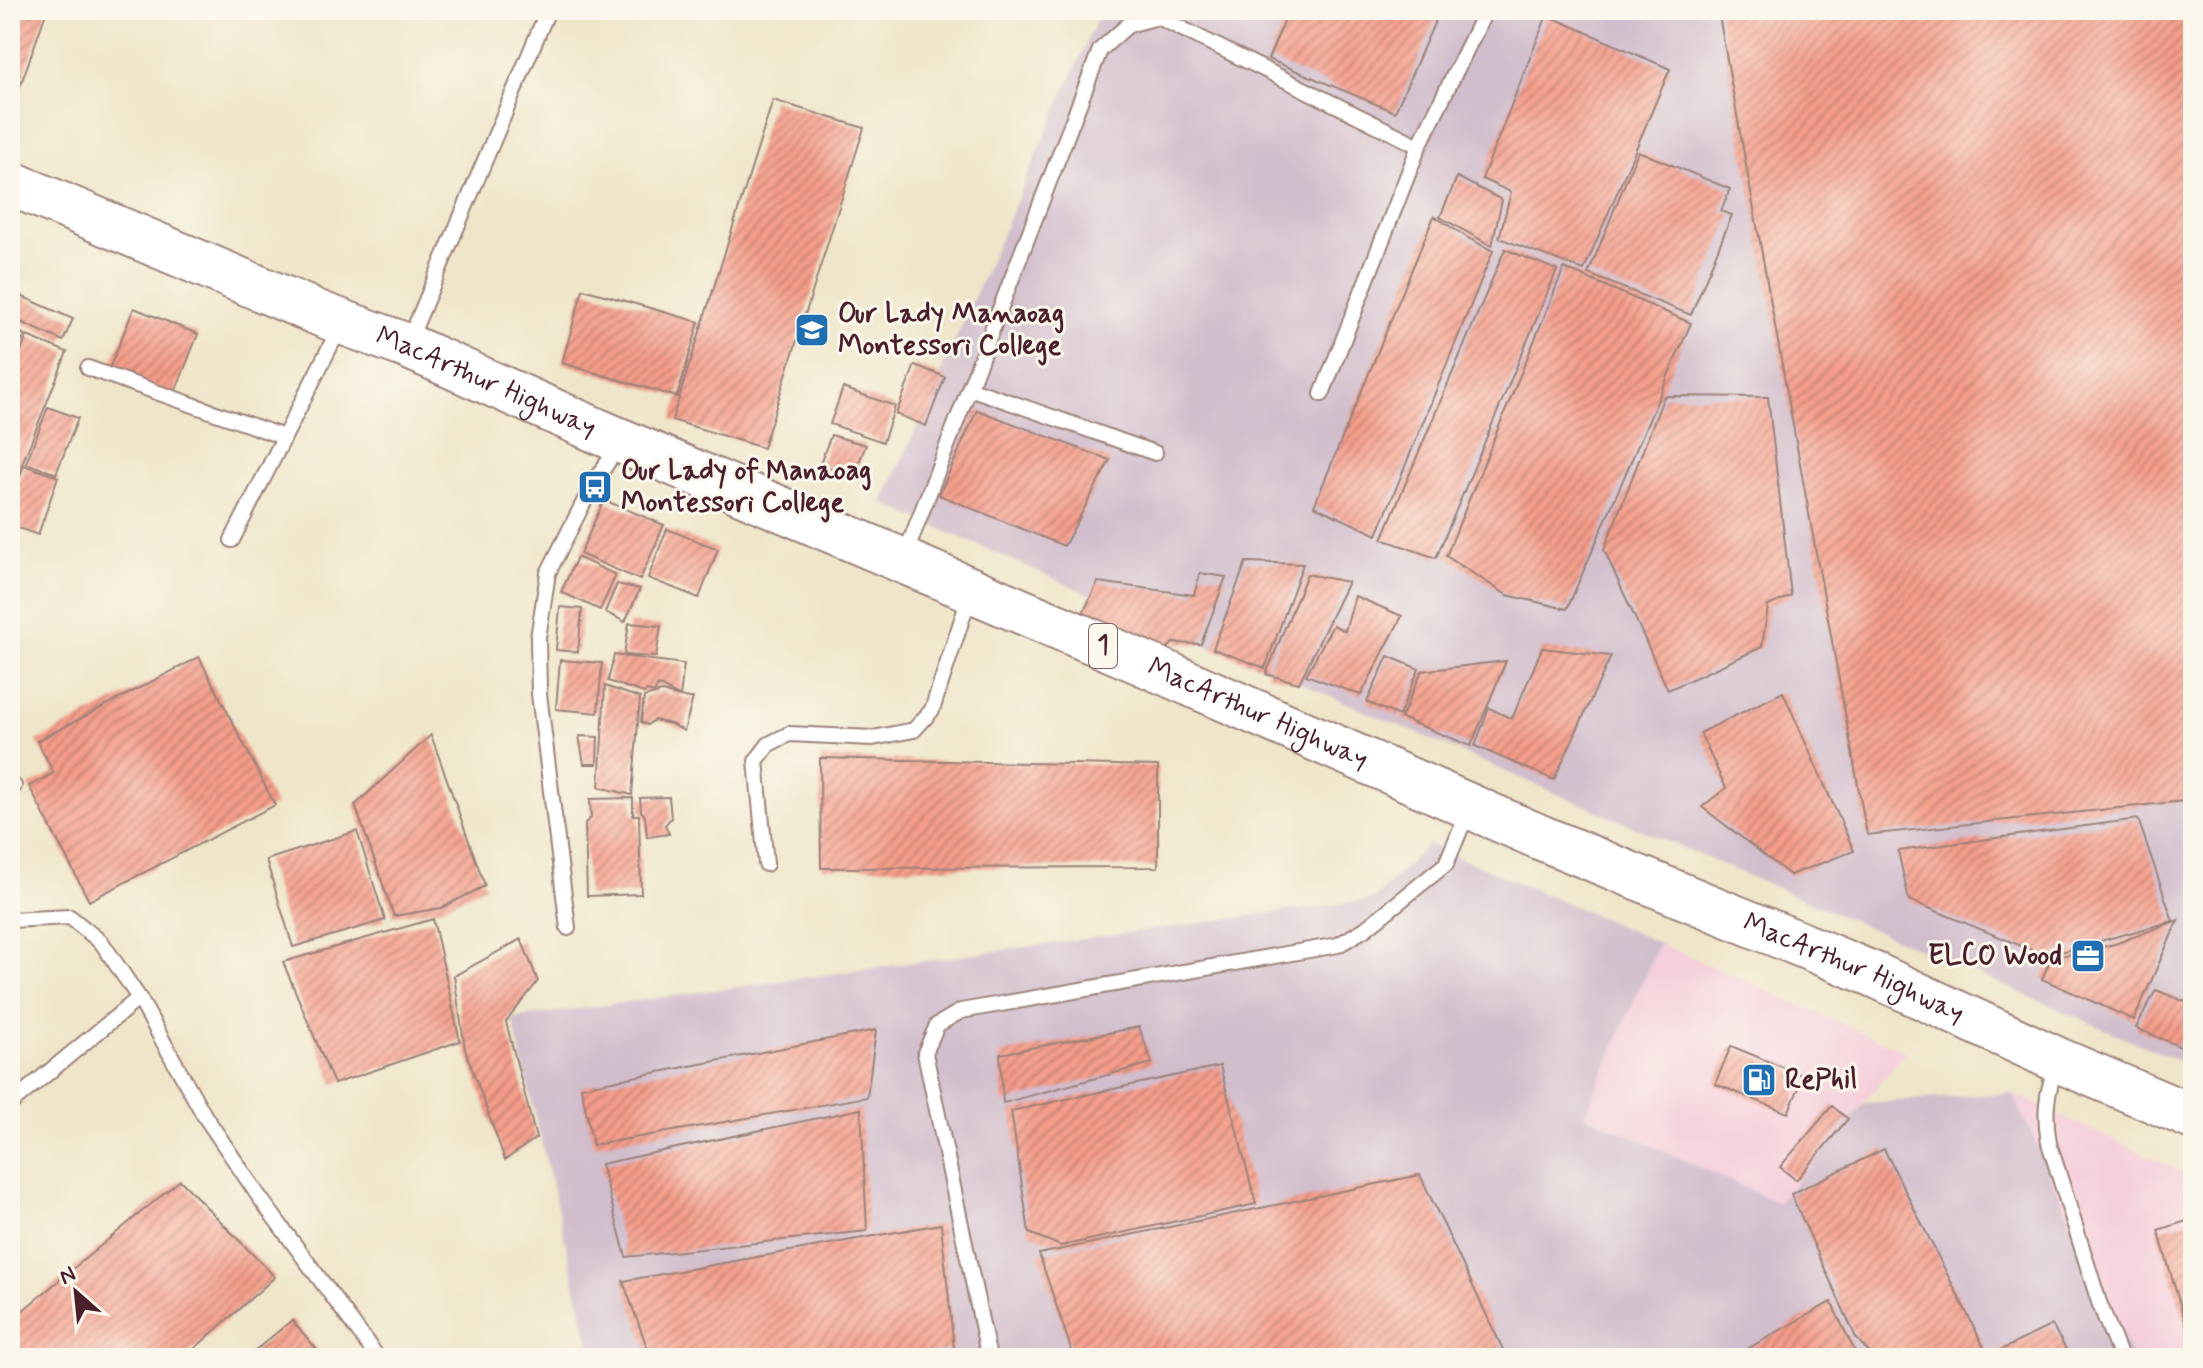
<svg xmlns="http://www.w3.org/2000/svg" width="2203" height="1368" font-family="Mynerve,sans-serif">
  <defs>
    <pattern id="building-hatch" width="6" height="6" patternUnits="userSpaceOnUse" patternTransform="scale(2)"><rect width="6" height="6" fill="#f49d8a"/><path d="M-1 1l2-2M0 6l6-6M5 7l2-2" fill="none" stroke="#c87f71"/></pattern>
  </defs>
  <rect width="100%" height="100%" fill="#fbf7ec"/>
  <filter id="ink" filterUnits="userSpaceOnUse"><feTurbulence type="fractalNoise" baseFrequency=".0125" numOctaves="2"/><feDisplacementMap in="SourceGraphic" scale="16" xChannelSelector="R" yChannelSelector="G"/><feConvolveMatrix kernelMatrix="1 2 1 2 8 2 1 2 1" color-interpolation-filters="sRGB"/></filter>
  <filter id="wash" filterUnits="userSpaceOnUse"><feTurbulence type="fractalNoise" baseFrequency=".006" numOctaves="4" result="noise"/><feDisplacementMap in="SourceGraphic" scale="32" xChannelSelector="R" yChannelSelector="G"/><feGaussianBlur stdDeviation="1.8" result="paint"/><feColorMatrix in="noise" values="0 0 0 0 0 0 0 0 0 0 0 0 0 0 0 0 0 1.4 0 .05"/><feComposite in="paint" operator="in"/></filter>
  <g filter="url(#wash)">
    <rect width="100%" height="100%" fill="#efe6c9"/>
    <!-- built -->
    <path fill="#f5cfdb" d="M1659 943 1906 1052 1779 1204 1585 1115Z
      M2013 1093 2193 1177V1358H2132Z"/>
    <!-- industrial -->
    <path fill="#d1bdcc" d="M1101 10H2193V1067L1272 671 1213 649 883 503Z
      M1428 844 1659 943 1585 1115 1778 1203 1864 1103 2013 1093 2132 1358H593L512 1018 1374 899Z"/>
    <g id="blocks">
      <!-- building -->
      <path fill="url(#building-hatch)" d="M10 10H47L17 95 10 91Z
        M1289 10H1440L1395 112 1268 59Z
        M1718 10H2193V800L1867 835Z
        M1547 15 1670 69 1584 270 1499 238 1511 192 1482 179Z
        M773 100 864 128 763 448 672 420Z
        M1638 151 1730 189 1721 211 1732 215 1691 315 1588 274Z
        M1457 177 1502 200 1492 246 1440 217Z
        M1434 216 1468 238 1493 251 1377 535 1314 506Z
        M1505 249 1557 270 1436 558 1382 539Z
        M1564 268 1691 323 1567 609 1507 595 1446 556Z
        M583 289 699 322 677 397 562 363Z
        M10 291 73 319 63 341 10 317Z
        M134 308 198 334 174 395 109 369Z
        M10 327 25 335 10 366Z
        M27 336 67 352 10 494V378Z
        M915 365 945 377 926 426 896 414Z
        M843 388 895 406 883 442 830 424Z
        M1664 396 1768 397 1791 596 1768 606 1762 647 1668 690 1604 550Z
        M48 407 78 418 56 474 26 463Z
        M977 410 1110 460 1064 546 939 495Z
        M831 435 866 445 853 478 820 464Z
        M24 465 58 477 38 535 10 525V505Z
        M604 500 664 525 640 580 580 554Z
        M667 529 718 549 699 598 648 578Z
        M577 557 616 575 600 610 561 592Z
        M1246 562 1303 564 1265 668 1213 649Z
        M1200 573 1226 577 1201 644 1173 643 1162 654 1081 617 1098 582 1194 595Z
        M1307 574 1348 582 1299 683 1266 674Z
        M617 584 640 589 625 622 605 612Z
        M1355 596 1402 616 1361 695 1306 675 1333 625 1345 631Z
        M560 607 582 609 578 652 556 650Z
        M629 623 661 626 656 657 624 655Z
        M1542 648 1611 656 1554 780 1475 746 1489 708 1512 719Z
        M614 655 684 664 680 697 658 685 654 693 647 691 644 693 608 681Z
        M1388 656 1419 669 1399 716 1367 702Z
        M199 657 275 805 89 901 29 786 54 773 37 741Z
        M560 660 602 663 598 713 556 709Z
        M1506 661 1471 746 1401 718 1422 671Z
        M605 686 640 698 632 795 599 787Z
        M662 692 684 698H693L684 731 671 724 654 720 647 725 641 722 644 697Z
        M1783 692 1854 851 1790 875 1702 807 1726 788 1700 733Z
        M431 735 485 886 441 908 394 916 355 805Z
        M579 736 598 737 597 764H584Z
        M820 758 1158 766V867L821 868Z
        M669 797 671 818 665 825 669 834 647 837 645 816 641 811 640 798Z
        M633 798V815H639L641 894 587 896 585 823 591 818 590 799Z
        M2138 819 2173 921 2046 956 1909 900 1898 851Z
        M357 831 385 920 293 947 266 860Z
        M433 919 460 1041 334 1084 283 962Z
        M2178 920 2134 1020 2042 979 2051 958 2115 944Z
        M521 939 538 981 506 1022 536 1138 505 1160 465 1049 454 976Z
        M2156 990 2193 1005V1052L2136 1028Z
        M1139 1027 1152 1063 1003 1103 1000 1054Z
        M876 1030 867 1097 593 1145 581 1087Z
        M1731 1046 1804 1076 1788 1113 1715 1084Z
        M1220 1066 1256 1204 1061 1246 1029 1233 1011 1111Z
        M1832 1106 1848 1119 1796 1180 1780 1167Z
        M861 1109 867 1231 626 1257 601 1164Z
        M1884 1149 1988 1355 1980 1358H1874L1856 1338 1791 1194Z
        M1420 1175 1507 1358H1074L1039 1254Z
        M180 1180 275 1277 184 1358H10V1321Z
        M2193 1219V1334L2189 1335 2158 1230Z
        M941 1224 954 1349 905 1358H651L623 1281Z
        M1831 1302 1858 1358H1731Z
        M292 1320 324 1358H246Z
        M2052 1325 2071 1358H1985Z"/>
    </g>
  </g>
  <g filter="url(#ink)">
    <use href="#blocks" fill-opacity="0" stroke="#9c827a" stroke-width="2"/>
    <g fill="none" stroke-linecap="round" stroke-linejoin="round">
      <!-- service casing -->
      <g stroke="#9c827a" stroke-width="18">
        <path id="service" d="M1419 146 1486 10
          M409 341 548 10
          M88 368 284 437
          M969 388 1155 453
          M232 540 340 327
          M905 555 1100 50 1128 25 1158 17 1419 146 1322 394
          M10 789 14 786
          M766 864 756 761 769 744 789 734 873 738 914 730 932 710 970 595
          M10 920 70 917 102 943 139 998 204 1115 260 1198 378 1358
          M568 928 539 694 538 638 548 573 592 486 619 445
          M2057 1064C2046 1093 2044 1114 2049 1143L2099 1302 2121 1358
          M10 1104 139 998
          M989 1358 925 1053 937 1025 961 1011 1338 945 1365 929 1446 864 1469 809"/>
      </g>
      <!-- trunk casing -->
      <g stroke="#9c827a" stroke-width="48">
        <g id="trunk">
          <path id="s1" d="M10 183 323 315 407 346 600 432 1143 663 1542 838 1875 975 2058 1060 2193 1117"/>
        </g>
      </g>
      <!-- service -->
      <use href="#service" stroke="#fff" stroke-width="14"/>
      <!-- trunk -->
      <use href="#trunk" stroke="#fff" stroke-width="44"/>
    </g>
  </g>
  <!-- icons -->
  <defs>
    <g id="university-square" transform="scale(1.8)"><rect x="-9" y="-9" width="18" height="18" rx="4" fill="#1f6fb2" stroke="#fbf7ec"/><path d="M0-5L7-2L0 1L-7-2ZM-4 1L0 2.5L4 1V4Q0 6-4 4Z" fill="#fff"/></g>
    <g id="bus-square" transform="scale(1.8)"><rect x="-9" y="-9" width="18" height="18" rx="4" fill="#1f6fb2" stroke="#fbf7ec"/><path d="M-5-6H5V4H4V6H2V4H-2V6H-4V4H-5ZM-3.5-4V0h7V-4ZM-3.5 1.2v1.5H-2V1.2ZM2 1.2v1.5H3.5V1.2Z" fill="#fff"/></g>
    <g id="office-square" transform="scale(1.8)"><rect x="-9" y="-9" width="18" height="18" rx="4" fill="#1f6fb2" stroke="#fbf7ec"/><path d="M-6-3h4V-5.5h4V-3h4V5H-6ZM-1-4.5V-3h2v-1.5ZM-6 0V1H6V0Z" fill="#fff"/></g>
    <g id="fuel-square" transform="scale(1.8)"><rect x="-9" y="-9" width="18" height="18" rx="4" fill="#1f6fb2" stroke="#fbf7ec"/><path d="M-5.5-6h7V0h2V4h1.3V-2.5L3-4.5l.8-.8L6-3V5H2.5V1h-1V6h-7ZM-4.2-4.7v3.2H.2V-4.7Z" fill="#fff"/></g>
  </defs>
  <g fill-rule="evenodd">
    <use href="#university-square" x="812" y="330"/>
    <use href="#bus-square" x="595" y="487"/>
    <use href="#office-square" x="2088" y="956"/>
    <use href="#fuel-square" x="1759" y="1080"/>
  </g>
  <g text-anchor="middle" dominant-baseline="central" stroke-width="6" stroke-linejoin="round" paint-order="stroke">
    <!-- shield labels -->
    <rect fill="#fbf7ec" stroke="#7f6065" stroke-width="2" x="1089" y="624" width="28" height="44" rx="6"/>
    <g font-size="26" font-weight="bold" fill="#4a1f2b">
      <text x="1103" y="646">1</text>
    </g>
    <!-- poi labels -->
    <g font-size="28" font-weight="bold" fill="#4a1f2b" stroke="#fbf7ec" text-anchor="start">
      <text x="838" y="314">Our Lady Manaoag<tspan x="838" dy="32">Montessori College</tspan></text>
      <text x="621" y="471">Our Lady of Manaoag<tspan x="621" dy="32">Montessori College</tspan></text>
      <text x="2062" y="956" text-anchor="end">ELCO Wood</text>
      <text x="1785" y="1080">RePhil</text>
    </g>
    <!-- street labels -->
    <g font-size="28" fill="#4a1f2b" stroke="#fbf7ec">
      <text stroke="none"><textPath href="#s1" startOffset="516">MacArthur Highway</textPath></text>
      <text stroke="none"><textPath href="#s1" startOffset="1356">MacArthur Highway</textPath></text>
      <text stroke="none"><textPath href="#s1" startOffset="2004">MacArthur Highway</textPath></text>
    </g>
  </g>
  <!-- margin -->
  <rect width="2203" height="1368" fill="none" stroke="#fbf7ec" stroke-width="40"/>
  <!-- north arrow -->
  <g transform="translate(76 1292) rotate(333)" stroke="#fbf7ec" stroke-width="6" paint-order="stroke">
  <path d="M0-6L14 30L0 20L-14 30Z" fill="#4a1f2b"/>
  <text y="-12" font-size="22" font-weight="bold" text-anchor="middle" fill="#4a1f2b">N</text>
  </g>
</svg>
